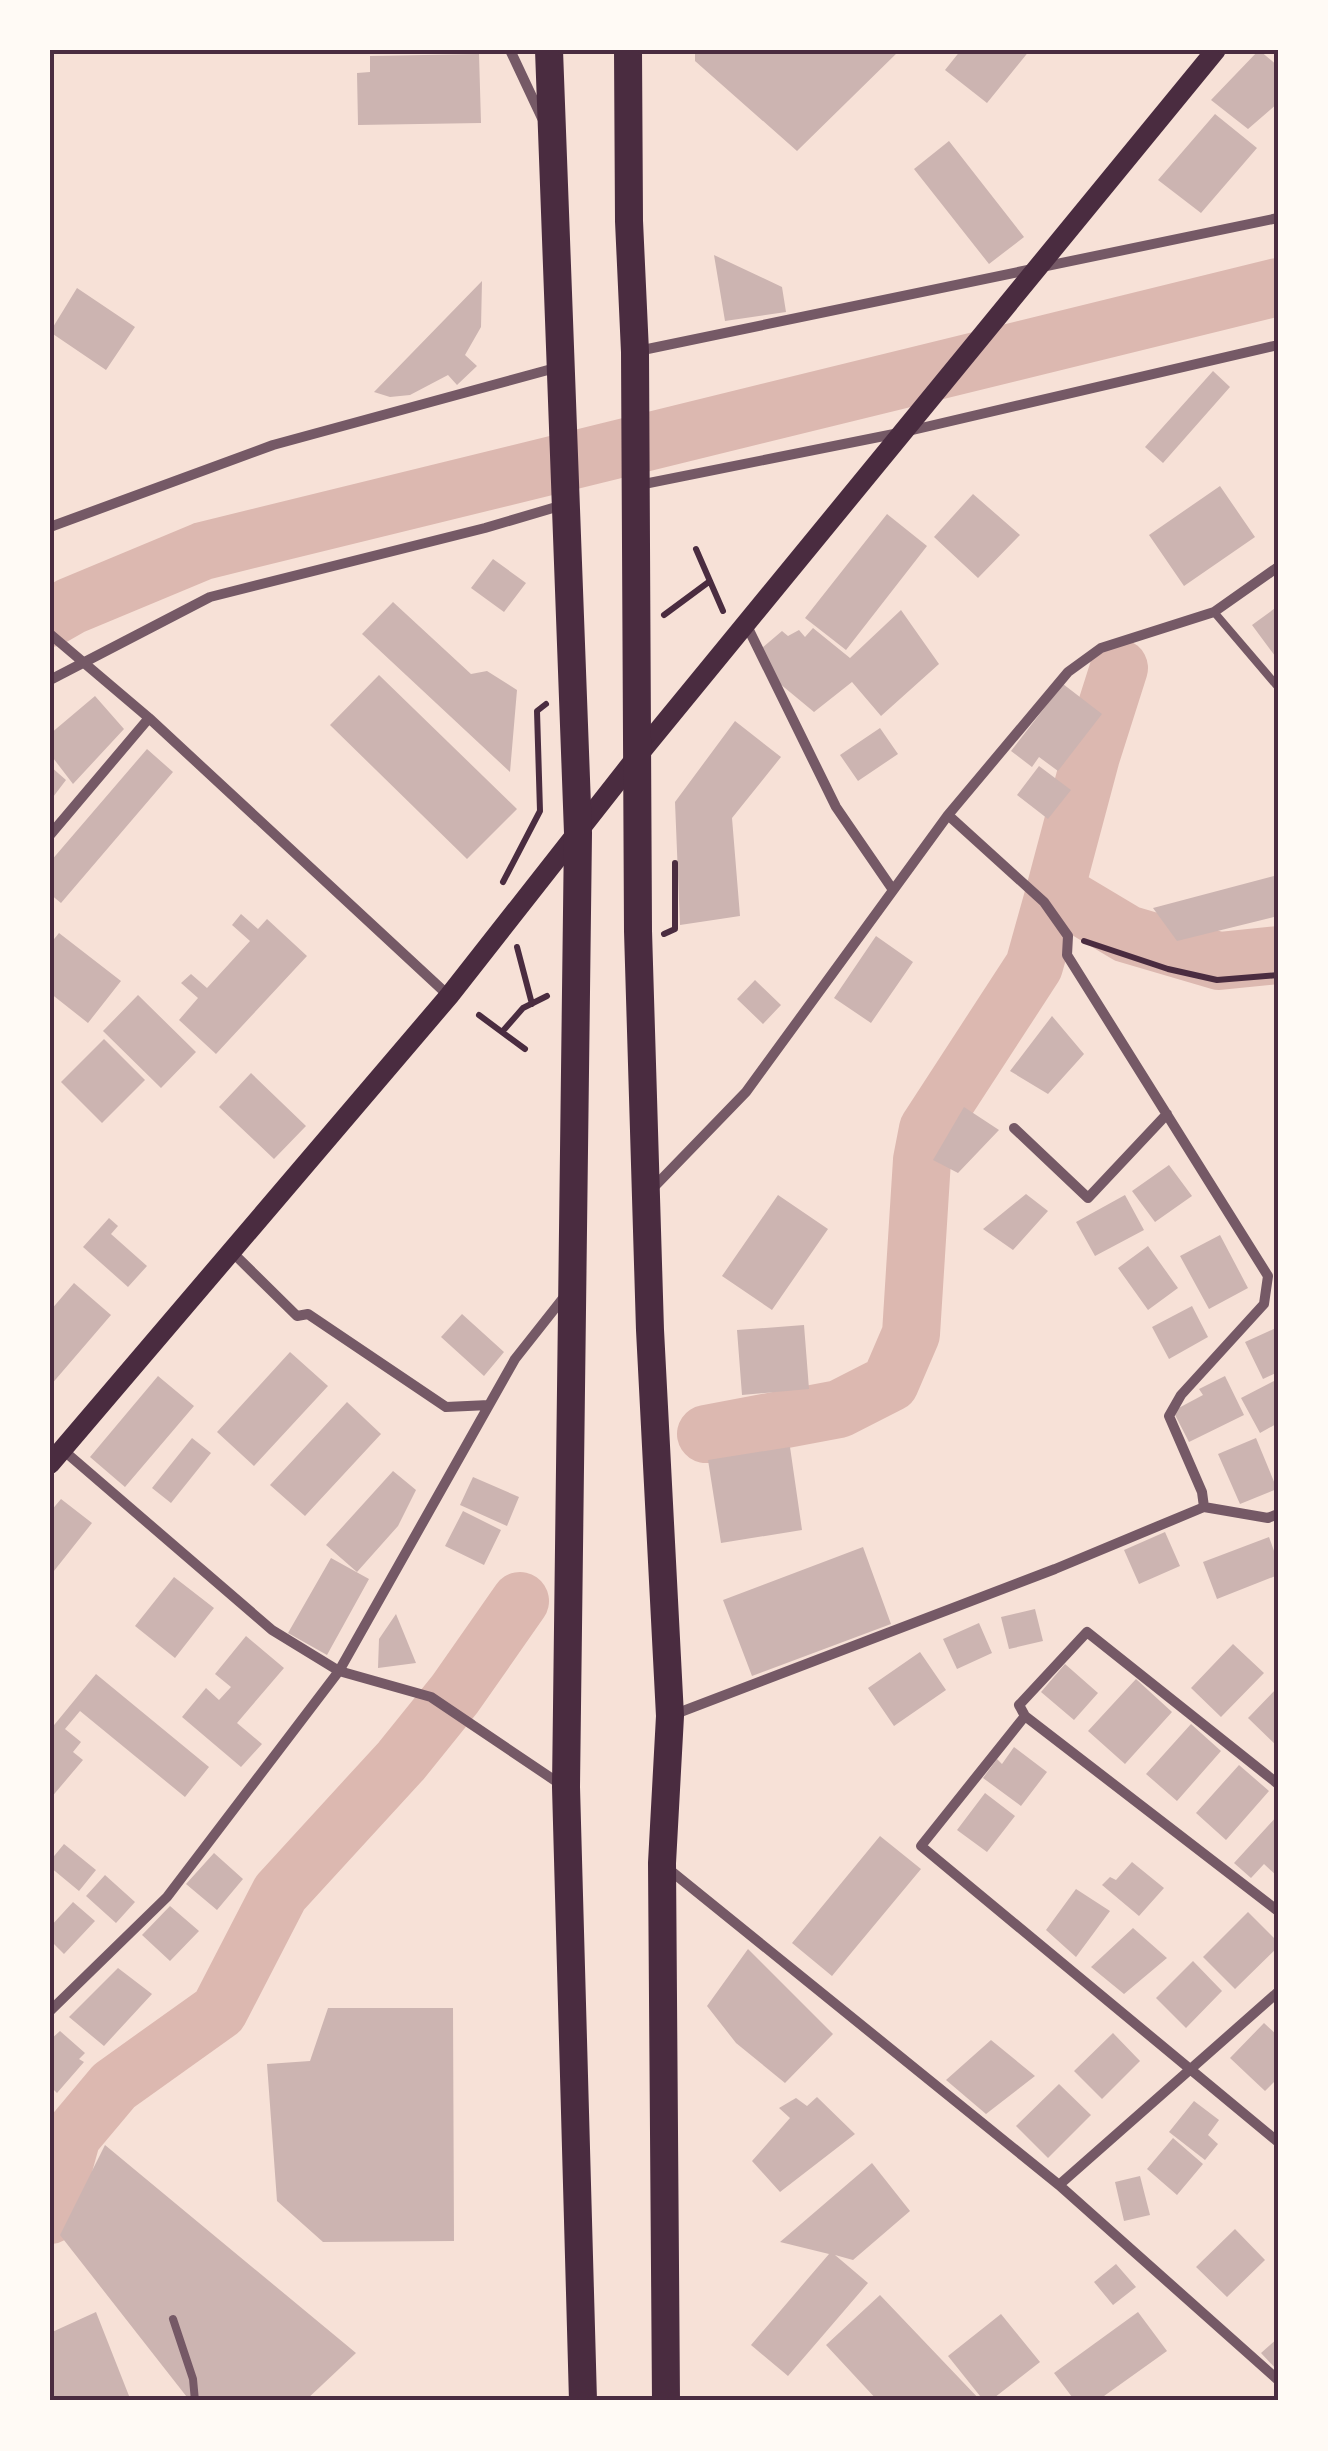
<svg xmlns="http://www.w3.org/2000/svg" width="1328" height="2451" font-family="Helvetica,sans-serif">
  <rect width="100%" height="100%" fill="#f7e1d7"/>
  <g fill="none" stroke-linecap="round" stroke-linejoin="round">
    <!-- river -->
    <path stroke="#dcb8b0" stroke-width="58" d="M50 618 71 606 203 551 1278 287
      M1055 891 1091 756 1119 668
      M706 1434 839 1409 890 1383 911 1334 922 1160 928 1129 1034 966 1055 891 1127 934 1219 961 1278 955
      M50 2215 72 2136 114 2086 219 2011 280 1893 401 1761 455 1694 520 1601"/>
  </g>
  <!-- building -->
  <path fill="#ccb4b1" d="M695 50H900L797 151 695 61Z
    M961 50H1030L987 103 945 70Z
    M1259 50 1278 66V103L1248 129 1211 100Z
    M479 54 481 123 358 125 357 73 370 72V56Z
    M1215 114 1257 148 1201 213 1158 180Z
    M949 141 1024 237 989 264 914 169Z
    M714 255 782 287 786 312 725 321Z
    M482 281 481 327 465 355 477 366 457 385 448 375 410 395 390 397 374 392Z
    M77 288 135 327 106 370 50 332Z
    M1213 371 1230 387 1163 463 1145 447Z
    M1220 486 1255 537 1184 586 1149 535Z
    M973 494 1020 535 978 578 934 537Z
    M887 514 927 546 846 650 805 618Z
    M493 559 526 583 504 612 471 588Z
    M393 602 471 674 487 671 517 690 510 772 362 634Z
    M1278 606V660L1252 625Z
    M901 610 939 664 881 716 852 682 814 712 779 683 762 648 782 631 788 636 799 630 805 637 813 628 850 658Z
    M379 675 517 809 467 859 330 725Z
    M1063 684 1102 714 1058 771 1039 757 1032 767 1011 751Z
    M95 696 124 729 73 784 50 754V734Z
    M735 721 781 757 732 818 740 916 680 925 675 802Z
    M880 728 898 754 858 781 840 755Z
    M147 749 173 772 61 903 50 894V862Z
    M50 766 66 780 50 801Z
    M1039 766 1071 790 1048 819 1017 795Z
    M1278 875V916L1177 941 1153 908Z
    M241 914 258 929 267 919 307 956 216 1054 179 1020 198 998 181 983 191 974 207 988 250 941 232 925Z
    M59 933 121 981 88 1023 50 993V944Z
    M876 936 913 962 871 1023 834 998Z
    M755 980 781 1005 763 1024 737 999Z
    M138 995 196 1052 161 1088 103 1031Z
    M1052 1016 1084 1054 1048 1094 1010 1071Z
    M104 1039 145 1080 102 1123 61 1082Z
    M251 1073 306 1126 274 1159 219 1107Z
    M964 1107 999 1130 958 1173 933 1160Z
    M1169 1165 1192 1196 1155 1222 1132 1191Z
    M1026 1194 1048 1211 1013 1250 983 1229Z
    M778 1195 828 1229 772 1310 722 1276Z
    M1125 1195 1144 1230 1095 1256 1076 1222Z
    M109 1218 118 1226 111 1234 147 1266 128 1287 83 1247Z
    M1220 1235 1248 1288 1209 1309 1180 1256Z
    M1148 1246 1178 1288 1148 1310 1118 1268Z
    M74 1283 111 1315 50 1386V1311Z
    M1192 1306 1208 1337 1169 1359 1152 1327Z
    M462 1314 504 1352 484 1376 441 1337Z
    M804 1325 809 1389 742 1395 737 1330Z
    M1278 1327V1372L1263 1379 1245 1342Z
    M290 1352 328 1386 254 1466 217 1432Z
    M158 1376 194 1406 125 1487 90 1457Z
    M1225 1376 1244 1415 1189 1442 1173 1411 1203 1395 1199 1389Z
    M1278 1379V1423L1260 1433 1241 1398Z
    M347 1402 381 1434 305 1516 270 1485Z
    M192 1438 211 1453 171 1503 152 1488Z
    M1256 1438 1277 1489 1240 1504 1218 1454Z
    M790 1447 802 1530 721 1543 708 1460Z
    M393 1471 416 1490 398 1526 357 1572 326 1545Z
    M473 1477 519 1497 507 1526 460 1505Z
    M61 1499 92 1523 50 1576V1512Z
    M463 1511 501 1530 484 1565 445 1546Z
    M1165 1532 1180 1566 1139 1584 1124 1550Z
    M1269 1537 1278 1562V1575L1217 1599 1203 1562Z
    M863 1547 891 1624 752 1676 723 1600Z
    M331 1558 369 1579 327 1655 288 1633Z
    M174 1577 214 1608 175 1658 135 1626Z
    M1035 1609 1043 1641 1009 1649 1001 1617Z
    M396 1614 416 1663 378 1668 379 1639Z
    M979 1623 992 1653 957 1669 943 1639Z
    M246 1636 284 1668 237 1723 262 1744 241 1767 182 1717 206 1688 219 1700 231 1687 215 1674Z
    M1233 1644 1264 1673 1221 1717 1191 1688Z
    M920 1652 946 1690 894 1726 868 1688Z
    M1065 1664 1098 1693 1074 1720 1041 1692Z
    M96 1674 209 1767 185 1797 80 1711 65 1729 81 1742 73 1752 83 1760 50 1799V1730Z
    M1136 1679 1172 1712 1125 1764 1088 1731Z
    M1278 1687V1747L1248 1718Z
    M1191 1724 1221 1751 1177 1801 1146 1774Z
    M1014 1747 1047 1772 1021 1806 983 1778 997 1759 1002 1764Z
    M1239 1765 1269 1791 1226 1840 1196 1813Z
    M985 1793 1015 1816 987 1852 957 1830Z
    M1278 1815V1877L1264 1864 1251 1878 1234 1863Z
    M880 1836 921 1869 832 1976 792 1943Z
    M64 1844 96 1870 79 1891 50 1867V1861Z
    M214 1853 243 1879 217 1910 186 1884Z
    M1132 1862 1164 1888 1139 1916 1102 1885 1110 1877 1116 1880Z
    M105 1875 135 1902 116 1923 86 1896Z
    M1076 1889 1110 1911 1076 1957 1046 1930Z
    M73 1902 95 1921 64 1954 50 1940V1927Z
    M170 1906 199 1931 170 1961 142 1935Z
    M1248 1912 1278 1942V1947L1235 1989 1203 1957Z
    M1133 1928 1167 1958 1124 1994 1091 1967Z
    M748 1949 833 2034 785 2083 736 2043 707 2006Z
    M1193 1961 1222 1991 1186 2028 1156 1998Z
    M118 1968 152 1994 104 2046 69 2017Z
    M328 2008H453L454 2241 323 2242 277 2201 267 2064 310 2061Z
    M1264 2023 1278 2036V2078L1265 2091 1230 2058Z
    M60 2031 85 2053 79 2059 84 2062 57 2093 50 2086V2040Z
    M1113 2033 1140 2061 1102 2099 1074 2071Z
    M991 2040 1035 2076 986 2114 946 2080Z
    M1059 2084 1091 2115 1048 2158 1016 2126Z
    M817 2097 855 2134 780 2192 752 2161 790 2118 779 2108 796 2098 807 2106Z
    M1194 2101 1219 2120 1208 2135 1218 2144 1205 2160 1169 2132Z
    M1173 2138 1203 2164 1177 2195 1147 2169Z
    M105 2145 356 2353 305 2401H190L60 2235Z
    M872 2163 910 2211 853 2260 835 2255 868 2283 788 2376 751 2345 829 2254 780 2242Z
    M1140 2176 1150 2215 1124 2221 1115 2182Z
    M1235 2229 1265 2260 1227 2297 1196 2267Z
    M1116 2264 1136 2287 1113 2305 1094 2282Z
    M880 2295 981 2401H878L826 2345Z
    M96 2312 131 2401H50V2333Z
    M1138 2312 1167 2351 1097 2401H1075L1054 2373Z
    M1001 2314 1040 2362 990 2401H984L948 2356Z
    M1278 2338V2371L1261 2353Z"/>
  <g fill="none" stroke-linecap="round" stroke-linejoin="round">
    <!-- path -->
    <path stroke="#4a2c40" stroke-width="6" d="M696 549 723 611
      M664 615 710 581
      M503 882 540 811 537 711 546 704
      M664 934 675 929V863
      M1084 941 1168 969 1217 980 1278 975
      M517 947 532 1004
      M479 1015 525 1049
      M502 1032 523 1008 547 996"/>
    <!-- service -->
    <path stroke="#755966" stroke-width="8" d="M1214 612 1278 687
      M173 2319 193 2379 195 2401"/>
    <!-- minor -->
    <path stroke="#755966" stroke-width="10" d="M510 50 542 118
      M638 351 1278 218
      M639 485 904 432 1278 345
      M50 527 273 445 559 367
      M746 624 836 807 893 890
      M50 634 149 718 449 996
      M50 680 210 597 485 528 563 505
      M948 815 1044 902 1068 936 1067 955 1268 1276 1264 1304 1181 1395 1169 1416 1202 1492 1204 1507
      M50 835 149 718
      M1014 1128 1088 1198 1167 1114
      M653 1188 746 1092 948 815 1068 672 1101 648 1214 612 1278 567
      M232 1252 297 1316 308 1314 446 1407 489 1405
      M63 1450 272 1630 339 1671 431 1697 563 1786
      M670 1716 1055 1569 1204 1507 1268 1518 1278 1514
      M1025 1716 921 1846 1278 2142
      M1278 1784 1087 1632 1019 1705 1025 1716 1278 1911
      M666 1867 1059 2185 1278 2380
      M50 2011 167 1897 339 1671 515 1359 564 1297
      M1059 2185 1278 1992"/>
    <!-- secondary -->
    <path stroke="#4a2c40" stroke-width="20" d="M50 1464 449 996 635 759 1216 50"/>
    <!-- trunk -->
    <path stroke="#4a2c40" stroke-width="28" d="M549 50 578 833 566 1787 583 2401
      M628 50 629 221 635 352 638 931 650 1330 670 1716 662 1863 666 2401"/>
  </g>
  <!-- border -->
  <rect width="1328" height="2451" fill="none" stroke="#fffaf5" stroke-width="105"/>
  <rect x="52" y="52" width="1224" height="2346" fill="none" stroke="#4a2c40" stroke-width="4"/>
</svg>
